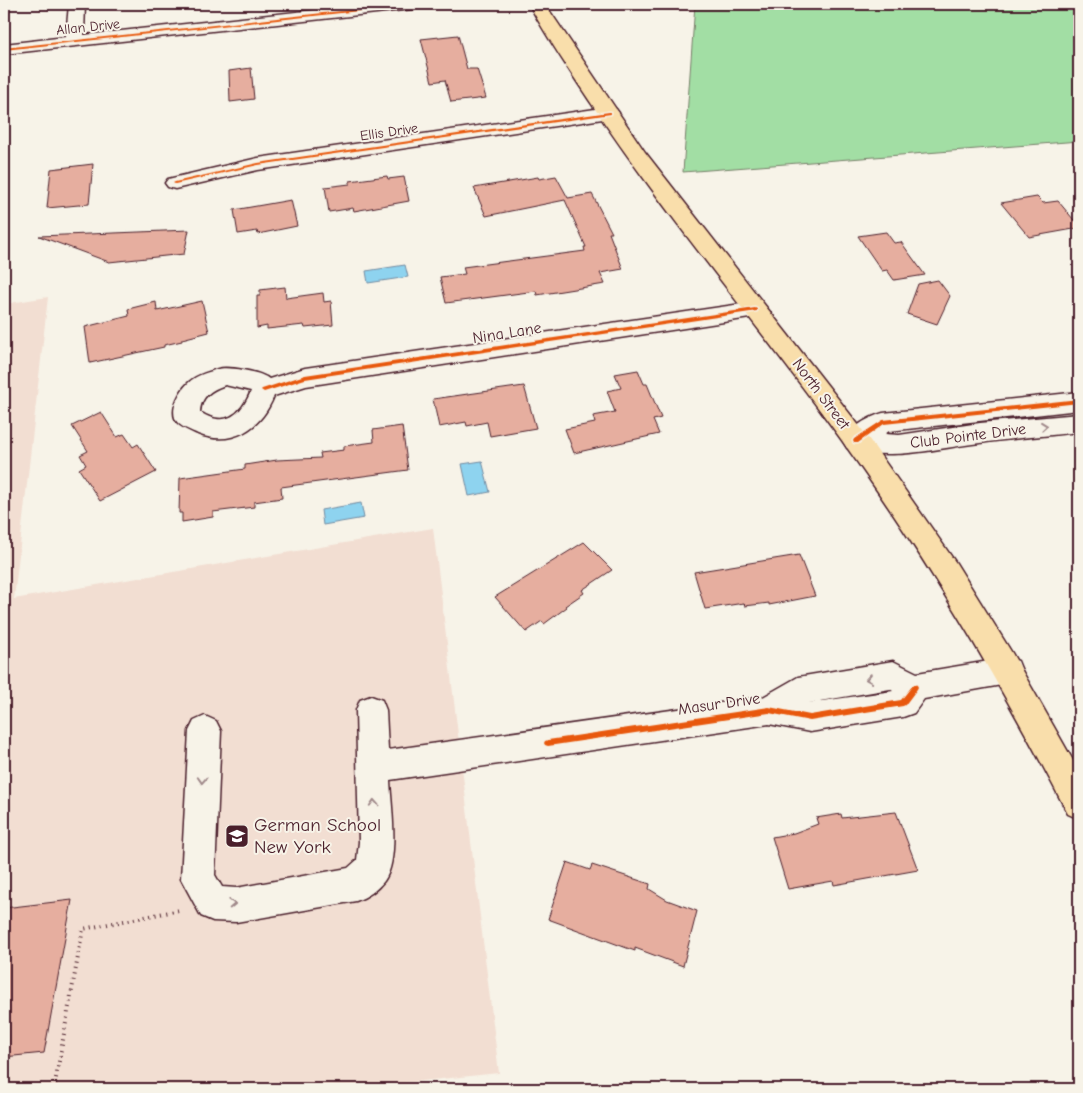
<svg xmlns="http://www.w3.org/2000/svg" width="1083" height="1093" font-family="'Comic Neue',sans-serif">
  <rect width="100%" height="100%" fill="#f7f3e8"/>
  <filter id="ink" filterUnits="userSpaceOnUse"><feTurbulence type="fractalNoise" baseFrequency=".02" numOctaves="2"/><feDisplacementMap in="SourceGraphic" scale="10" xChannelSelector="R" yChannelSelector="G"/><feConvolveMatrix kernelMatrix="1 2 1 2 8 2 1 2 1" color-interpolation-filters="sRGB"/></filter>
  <g filter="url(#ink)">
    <!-- built -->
    <path fill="#f2ded2" d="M48 297 14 599 433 528 499 1073 345 1089H4V304Z"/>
    <!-- green -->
    <path fill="#a2dea4" stroke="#767e68" d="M695 4H1079V141L683 172Z"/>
    <!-- water -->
    <path fill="#8ed3ef" stroke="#738ba1" d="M405 265 408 277 368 283 366 271Z
      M482 461 490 492 469 496 462 464Z
      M361 503 364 518 323 525 321 510Z"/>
    <!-- building -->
    <path fill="#e6ae9f" stroke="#4a1f2b" d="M458 35 467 69H477L486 98 451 102 445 80 432 82 421 39Z
      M251 68 254 99 230 102 229 71Z
      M93 164 89 204 47 208 51 169Z
      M387 176 388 179 404 177 409 201 354 211 353 208 329 212 325 187 350 184V181Z
      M556 176 568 198 592 194 612 233H609L623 269 600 273 605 284 537 295 536 291 446 303 440 277 465 274 463 267 585 251 584 247H586L565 200 486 216 474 188 538 177 539 179Z
      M1037 197 1043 203 1058 201 1079 226V228L1029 237 1001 203Z
      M291 200 297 226 258 234 257 231 238 234 234 210Z
      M189 230 184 254 109 262 39 236Z
      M886 232 894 243 901 242 925 275 894 280 887 270 882 271 858 236Z
      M938 280 950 296 937 324 907 314 918 284Z
      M285 287 286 298 323 293 324 302 331 301 333 325 305 328 304 325 267 329V326L257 328V296H260V290Z
      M202 301 209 332 182 339V341L164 345V347L90 363 85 327 129 316 128 309 156 302 157 311Z
      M638 370 644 384H647L661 418 653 420 659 434 574 453 565 429 595 423 593 416 615 412 607 391 621 388 615 374Z
      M524 386 536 428 490 436 487 422 467 426 466 422 439 427 433 399Z
      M101 412 117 437 124 434 133 447 138 444 156 472 100 501 79 469 86 465 80 455 88 451 72 426Z
      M402 426 408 470 281 487 282 498 254 502V507L213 512V517L182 522V513H179L180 478 245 469V465L277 460 321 458 320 453 344 450V446L374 442 373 430Z
      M584 542 612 570 582 590 584 593 565 606 567 607 544 624 542 621 526 632 495 597Z
      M799 555 815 596 769 605V603L745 606 744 603 705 609 694 572Z
      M896 812 918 870 834 885 833 881 788 889 772 837 794 833 818 824 816 818 841 814 842 818Z
      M567 862 590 870 592 865 650 884 649 889 667 900 697 911 683 966 635 948V951L548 919Z
      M72 900 44 1053 4 1057V908Z"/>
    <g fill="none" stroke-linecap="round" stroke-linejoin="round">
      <!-- minor casing -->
      <g stroke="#4a1f2b" stroke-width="3">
        <path id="minor" d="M69 4H85L84 35 369 4H421L419 8 413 9 4 54V44L66 37Z
          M609 107 616 109 619 113 616 117 258 170 175 189 168 187 165 183 168 179 258 158Z
          M755 302 763 304 766 310 763 316 306 386 274 396C261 429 232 447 198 434 192 431 183 428 178 423 167 411 182 386 193 379 200 374 209 372 218 369 228 366 262 372 269 379L305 368ZM225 385 251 391C241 416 224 428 200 412 201 396 211 390 225 385Z
          M1079 392V410L889 431 885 434 899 435 980 423 1079 414V432C1046 436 1013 438 980 443 936 448 891 462 847 448L843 441C850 428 869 417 883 413Z
          M1007 658 1018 661 1022 671 1018 681 1007 684 924 699 914 713 903 717 810 732 769 724 390 780C391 805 400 860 384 881 377 890 367 897 356 901L236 922 213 921 201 916 181 879 189 731 194 721 205 716 216 721 221 731 215 875 222 887 236 888 348 868 357 860 359 842 356 710 360 700 371 696 382 700 386 710 388 750 763 697 798 677 893 661 917 673ZM890 689 893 691 808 703Z"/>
      </g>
      <!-- major casing -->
      <g stroke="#4a1f2b" stroke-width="3">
        <path id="major" d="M529 4H545L645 152 864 432 956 563 1012 653 1079 771V819L1068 814C996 674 916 540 822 413 746 310 663 211 591 103 570 71 547 38 529 4Z"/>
      </g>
      <!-- path -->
      <path stroke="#4a1f2b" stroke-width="4" stroke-dasharray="1 4.5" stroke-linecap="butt" d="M54 1089 83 929 180 910"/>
      <!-- minor -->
      <use href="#minor" fill="#f7f3e8" fill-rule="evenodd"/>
      <!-- major -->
      <use href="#major" fill="#f9deab" fill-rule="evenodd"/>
      <!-- cycleway casing -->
      <g stroke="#f7f3e8" stroke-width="3">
        <path id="cycleway" d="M405 4H415L413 5 4 50V48Z
          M609 112H611V114L258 165 175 184 173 183 175 182 258 163Z
          M755 308 757 309V311L305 379 264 392 261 390 262 389 305 375Z
          M1079 399V403L884 424 858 443H854L853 441 854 439 883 420Z
          M915 684 917 685 918 687 917 689 905 705 903 706 810 721 769 713 548 746 545 745 544 743 545 741 548 740 769 707 810 715 901 700 913 685Z"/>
      </g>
      <!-- cycleway -->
      <use href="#cycleway" fill="#e8590c" fill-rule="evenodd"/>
    </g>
    <!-- one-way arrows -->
    <defs><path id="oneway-chevron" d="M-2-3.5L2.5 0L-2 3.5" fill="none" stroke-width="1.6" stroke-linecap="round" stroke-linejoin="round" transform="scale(1.25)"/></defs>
    <g stroke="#a0898a">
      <use href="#oneway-chevron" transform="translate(1044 426) rotate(-6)"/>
      <use href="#oneway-chevron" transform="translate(869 679) rotate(171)"/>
      <use href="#oneway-chevron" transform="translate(202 780) rotate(93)"/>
      <use href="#oneway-chevron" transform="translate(374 803) rotate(-93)"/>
      <use href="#oneway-chevron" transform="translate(232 904) rotate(-2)"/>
    </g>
  </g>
  <!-- icons -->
  <defs>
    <g id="school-square" transform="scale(1.25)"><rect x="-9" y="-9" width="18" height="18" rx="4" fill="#4a1f2b" stroke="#f7f3e8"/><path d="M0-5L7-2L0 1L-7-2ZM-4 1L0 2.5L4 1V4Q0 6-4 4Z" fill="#fff"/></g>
  </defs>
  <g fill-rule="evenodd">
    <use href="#school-square" x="237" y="836"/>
  </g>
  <g text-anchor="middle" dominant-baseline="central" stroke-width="4" stroke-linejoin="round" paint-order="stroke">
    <!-- far-street labels -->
    <g font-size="14" fill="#4a1f2b" stroke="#f7f3e8">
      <text transform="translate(88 27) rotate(-6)">Allan Drive</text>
      <text transform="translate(389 132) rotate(-8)">Ellis Drive</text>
    </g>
    <!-- street labels -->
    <g font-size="16" fill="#4a1f2b" stroke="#f7f3e8">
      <text transform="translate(507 333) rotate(-9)">Nina Lane</text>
      <text transform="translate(821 394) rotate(53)">North Street</text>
      <text transform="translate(968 436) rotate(-7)">Club Pointe Drive</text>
      <text transform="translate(719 704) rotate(-8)">Masur Drive</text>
    </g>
    <!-- near-poi labels -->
    <g font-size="19" fill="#4a1f2b" stroke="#f7f3e8" text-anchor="start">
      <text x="254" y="825">German School<tspan x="254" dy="22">New York</tspan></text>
    </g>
  </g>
  <!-- margin -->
  <rect width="1083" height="1093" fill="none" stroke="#f7f3e8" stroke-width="20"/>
  <rect x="10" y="10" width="1063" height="1073" fill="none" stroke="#4a1f2b" stroke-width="2" filter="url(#ink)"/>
</svg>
